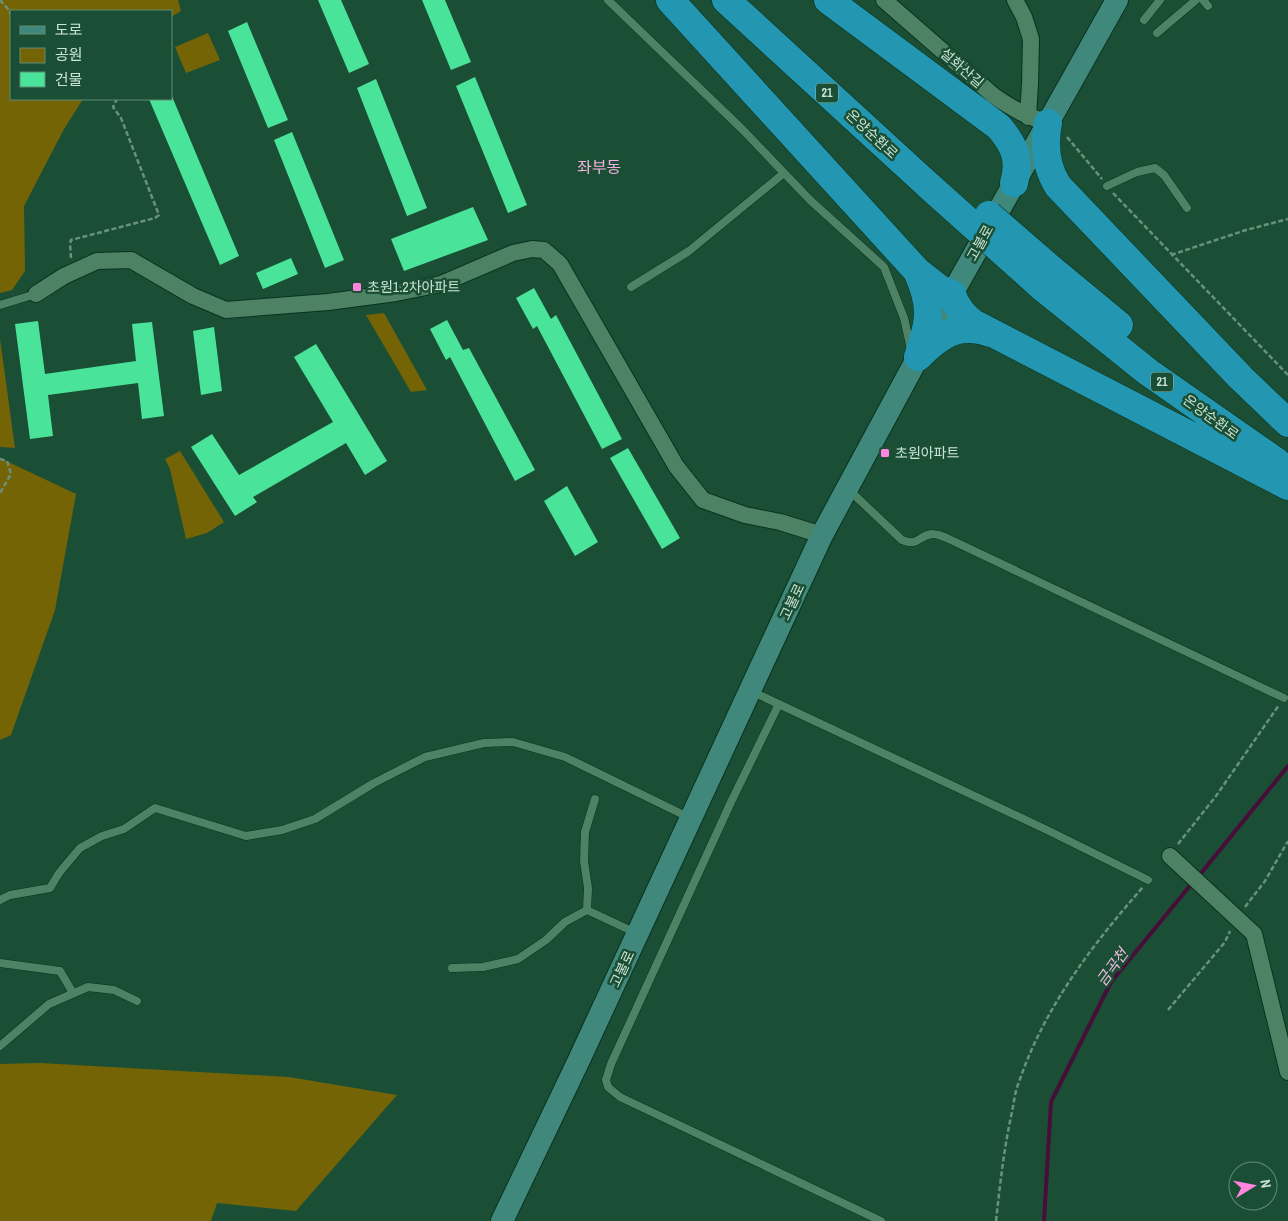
<svg xmlns="http://www.w3.org/2000/svg" width="1288" height="1221" font-family="'Archivo Narrow','Noto Sans KR',sans-serif">
  <rect width="100%" height="100%" fill="#1b4f35"/>
  <!-- green -->
  <path fill="#746406" d="M0 0H178L181 11 171 17V11H11V99H83L64 129 24 206 25 271 12 290 0 293Z
    M208 33 220 60 186 73 175 47Z
    M384 313 427 390 411 392 366 315Z
    M0 339 15 448 0 447Z
    M180 451 224 522 207 533 186 539 170 469 165 459Z
    M0 458 76 494 55 610 11 735 0 740Z
    M40 1063 289 1077 397 1095 296 1211 217 1203 211 1221H0V1064Z"/>
  <g fill="none" stroke-linecap="round" stroke-linejoin="round">
    <!-- stream -->
    <path stroke="#460e39" stroke-width="4" d="M1198 877 1288 766
      M1044 1221 1051 1102 1111 982 1193 882"/>
  </g>
  <!-- building -->
  <path fill="#4ae39a" d="M318 0H341L369 64 349 73Z
    M422 0H445L471 62 451 70Z
    M247 22 288 120 268 128 228 31Z
    M475 77 527 205 508 213 456 86Z
    M376 79 427 208 407 216 357 88Z
    M171 94 239 256 220 265 149 99H171Z
    M292 132 344 260 325 268 274 140Z
    M473 207 488 240 404 271 391 239Z
    M291 258 298 274 263 289 256 273Z
    M534 288 551 319 556 315 622 439 602 449 537 326 533 329 516 298Z
    M447 320 463 350 469 348 535 470 515 481 450 357 446 360 430 329Z
    M38 321 45 374 136 361 132 324 152 322 164 416 142 419 138 383 48 395 53 436 30 439 15 324Z
    M214 327 222 391 201 395 193 331Z
    M316 344 387 461 365 475 346 443 253 497 257 502 235 516 191 447 212 434 239 475 333 422 294 357Z
    M628 448 680 538 662 549 610 458Z
    M567 486 598 542 575 556 544 501Z"/>
  <g fill="none" stroke-linecap="round" stroke-linejoin="round">
    <!-- lane casing -->
    <g stroke="#09321f" stroke-width="9">
      <path id="lane" d="M608 0 743 130 810 200 884 267 904 318 911 349
        M1203 0 1208 6
        M1144 20 1160 0
        M1157 33 1196 0
        M1107 186 1137 172 1155 168 1164 175 1187 208
        M631 287 689 251 784 173
        M0 305 36 294
        M849 490 902 540C919 547 917 536 932 534 938 534 945 537 951 540L1284 698
        M753 692 1047 830 1148 880
        M779 704 731 802 611 1064 606 1080 608 1087 620 1097 881 1221
        M0 900 10 895 50 888 59 873 80 848 102 836 124 829 155 808 246 836 282 830 315 819 374 783 425 757 484 743 513 742 565 757 690 818
        M587 910 636 933
        M0 963 60 971 73 993
        M452 968 483 967 518 959 546 940 565 922 587 910 588 888 584 861 585 832 595 799
        M0 1046 49 1004 88 987 114 990 137 1001"/>
    </g>
    <!-- street casing -->
    <g stroke="#09321f" stroke-width="18">
      <path id="street" d="M884 0 994 96C1013 109 1026 116 1048 123
        M1015 0 1024 17 1031 39 1030 83 1028 117
        M36 294 64 276 97 261 131 260 193 296 226 310 328 302 396 293 441 284 513 253 532 249 544 250 560 264 676 466 703 500 745 515 780 522 822 535
        M1170 856 1254 934 1288 1072"/>
    </g>
    <!-- secondary casing -->
    <g stroke="#09321f" stroke-width="24">
      <path id="secondary" d="M502 1221 579 1060 822 535 952 294 1117 0"/>
    </g>
    <!-- highway casing -->
    <g stroke="#09321f" stroke-width="29">
      <path id="highway" d="M670 0 917 271 940 289 952 294C956 307 963 315 973 323L1288 486
        M726 0 929 186
        M828 0 999 127C1014 145 1021 159 1014 183
        M1048 123C1044 145 1045 166 1058 186L1241 378 1288 423
        M1050 268 1119 325
        M917 271C933 307 930 321 918 357
        M1042 287 1148 372 1277 462
        M918 357C940 335 958 322 990 333"/>
    </g>
    <!-- path -->
    <path stroke="#69927c" stroke-width="2.5" stroke-dasharray="5 2.5" stroke-linecap="butt" d="M0 0 9 10 11 15
      M1067 137 1102 179
      M1113 193 1288 375
      M1171 255 1246 230 1288 219
      M71 258 70 244 71 240 155 218 159 215 121 118 113 107 117 99
      M0 459 7 461 11 474 0 493
      M1178 844 1216 796 1279 705
      M1245 907 1265 881 1288 841
      M1168 1010 1225 942 1230 931
      M996 1221C1000 1184 1004 1148 1012 1112 1014 1102 1015 1091 1019 1082 1044 1008 1092 945 1143 887"/>
    <!-- lane -->
    <use href="#lane" stroke="#4e8265" stroke-width="8"/>
    <!-- street -->
    <use href="#street" stroke="#4e8265" stroke-width="16"/>
    <!-- secondary -->
    <use href="#secondary" stroke="#41887c" stroke-width="22"/>
    <!-- highway -->
    <use href="#highway" stroke="#2396b1" stroke-width="28"/>
    <!-- highway-bridge casing -->
    <g stroke="#09321f" stroke-width="29" stroke-linecap="butt">
      <path id="highway-bridge" d="M929 186 1042 287
        M989 215 1050 268"/>
    </g>
    <!-- highway-bridge -->
    <use href="#highway-bridge" stroke="#2396b1" stroke-width="28"/>
  </g>
  <!-- markers -->
  <g fill="#ff85de" stroke="#1b4f35" stroke-width="2">
    <rect x="352" y="282" width="10" height="10" rx="2.5"/>
    <rect x="880" y="448" width="10" height="10" rx="2.5"/>
  </g>
  <g text-anchor="middle" dominant-baseline="central" stroke-width="5" stroke-linejoin="round" paint-order="stroke">
    <!-- shield labels -->
    <g fill="#1b4f35" stroke="#96b7a4" stroke-width="1">
      <rect x="816" y="83.5" width="22" height="19" rx="4"/>
      <rect x="1151" y="372.5" width="22" height="19" rx="4"/>
    </g>
    <g font-size="12" font-weight="bold" fill="#cae4d4">
      <text x="827" y="93">21</text>
      <text x="1162" y="382">21</text>
    </g>
    <!-- street labels -->
    <g font-size="14" fill="#cae4d4" stroke="#1b4f35">
      <text transform="translate(962 68) rotate(41)">설화산길</text>
      <text transform="translate(872 134) rotate(43)">온양순환로</text>
      <text transform="translate(980 243) rotate(-61)">고불로</text>
      <text transform="translate(1211 417) rotate(36)">온양순환로</text>
      <text transform="translate(792 602) rotate(-65)">고불로</text>
      <text transform="translate(622 969) rotate(-65)">고불로</text>
    </g>
    <!-- poi labels -->
    <g font-size="14" fill="#cae4d4" stroke="#1b4f35" text-anchor="start">
      <text x="367" y="287">초원1.2차아파트</text>
      <text x="895" y="453">초원아파트</text>
    </g>
    <!-- water labels -->
    <g font-size="15" font-style="italic" fill="#f1bbe0" stroke="#1b4f35">
      <text transform="translate(1112 967) rotate(-54)">금곡천</text>
    </g>
    <!-- quarter labels -->
    <g font-size="16" fill="#f4b0df" stroke="#1b4f35">
      <text x="599" y="167">좌부동</text>
    </g>
  </g>
  <!-- legend -->
  <rect x="10" y="10" width="162" height="90" fill="#1b4f35" stroke="#618b75"/>
  <rect x="20" y="26" width="25" height="8" fill="#41887c" stroke="#618b75"/>
  <text x="55" y="35" font-size="15" fill="#cae4d4">도로</text>
  <rect x="20" y="48" width="25" height="15" fill="#746406" stroke="#618b75"/>
  <text x="55" y="60" font-size="15" fill="#cae4d4">공원</text>
  <rect x="20" y="72" width="25" height="15" fill="#4ae39a" stroke="#618b75"/>
  <text x="55" y="85" font-size="15" fill="#cae4d4">건물</text>
  <!-- north arrow -->
  <g transform="translate(1253 1186) rotate(80)"><circle r="24" fill="#1b4f35" stroke="#618b75"/>
  <path d="M0-4L9 19L0 12L-9 19Z" fill="#ff85de"/>
  <text y="-8" font-size="14" font-weight="bold" text-anchor="middle" fill="#cae4d4">N</text>
  </g>
</svg>
